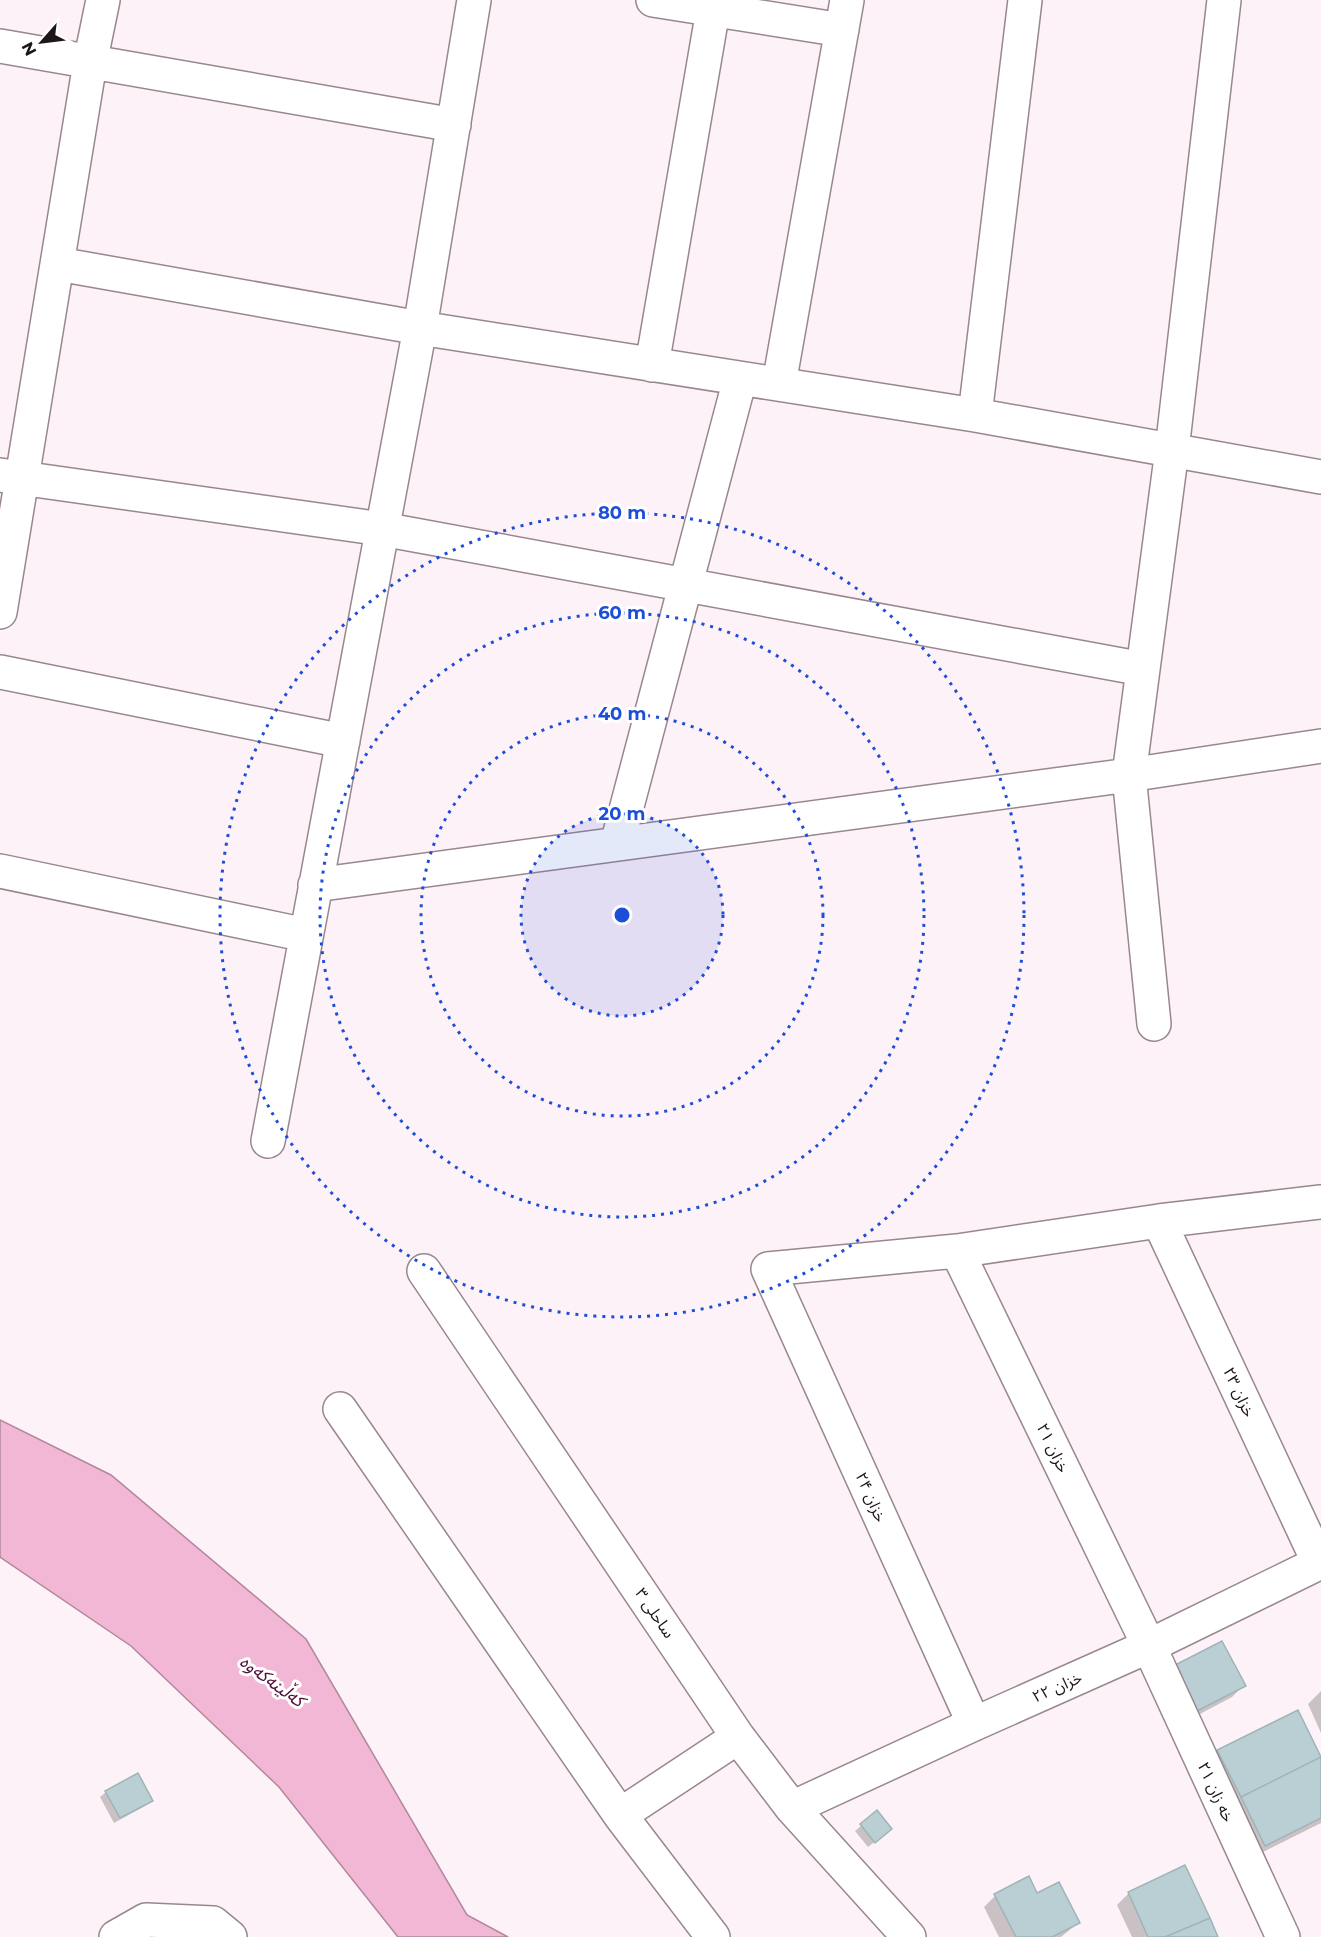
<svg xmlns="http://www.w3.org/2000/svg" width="1321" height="1937" font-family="Montserrat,'Noto Sans Arabic',sans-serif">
  <rect width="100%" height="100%" fill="#fdf2f7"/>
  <!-- water -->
  <path fill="#f2b7d4" stroke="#b2879c" stroke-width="1.5" d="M0 1420 111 1475 306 1639 467 1915 508 1937H398L279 1787 131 1646 0 1557Z"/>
  <!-- shadow -->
  <path fill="#0003" d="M1163 1679 1244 1685 1232 1697 1185 1722Z
    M1321 1691V1733L1308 1704Z
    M1218 1751 1321 1758V1823L1253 1857 1206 1763Z
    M106 1792 151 1800 145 1806 114 1823 100 1797Z
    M877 1812 885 1834 868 1847 855 1831Z
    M1129 1893 1216 1937H1132L1117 1905Z
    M1037 1895 1078 1923 1061 1937H999L984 1907 995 1896Z"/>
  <!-- building -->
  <path fill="#bacfd3" stroke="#9eb4b7" stroke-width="1.5" d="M1222 1641 1246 1686 1197 1711 1173 1666Z
    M1298 1710 1321 1757 1241 1797 1217 1750Z
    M1321 1757V1818L1265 1846 1241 1797Z
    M138 1773 153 1801 120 1818 105 1791Z
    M877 1810 892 1829 875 1843 860 1824Z
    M1185 1865 1210 1918 1165 1937H1148L1128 1892Z
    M1029 1876 1037 1893 1059 1882 1080 1923 1052 1937H1016L994 1894Z
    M1210 1918 1218 1937H1165Z"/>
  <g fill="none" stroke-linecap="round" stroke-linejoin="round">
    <!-- street casing -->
    <g stroke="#98878f" stroke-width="36">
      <path id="street" d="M653 0 842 30
        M0 46 454 125
        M58 264 420 328 975 415 1321 477
        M652 365 713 10
        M779 384 847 0
        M975 415 1025 0
        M0 475 382 529 1143 669
        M0 612 90 63 103 0
        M0 672 343 741
        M617 844 740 379
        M0 871 306 935
        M315 885 1129 775 1321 746
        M1154 1024 1129 775 1172 450 1224 0
        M268 1141 420 328 474 0
        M1159 1221 1319 1563
        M957 1251 1149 1646 1283 1937
        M424 1271 738 1737 792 1808 909 1937
        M340 1409 620 1815 713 1937
        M974 1724 768 1269 957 1251 1159 1221 1321 1202
        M792 1808 974 1724 1149 1646 1321 1562
        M620 1815 738 1737"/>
    </g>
    <!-- secondary casing -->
    <g stroke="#98878f" stroke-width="36">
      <path id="secondary" d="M116 1937 146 1920 213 1923 230 1937"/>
    </g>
    <!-- street -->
    <use href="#street" stroke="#fff" stroke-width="33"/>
    <!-- secondary -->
    <use href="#secondary" stroke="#fff" stroke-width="33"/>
  </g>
  <!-- distance rings -->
  <circle cx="622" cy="915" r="101" fill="#1d4ed8" fill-opacity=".12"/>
  <g fill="none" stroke="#1d4ed8" stroke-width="3" stroke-dasharray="3 6">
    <circle cx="622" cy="915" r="101"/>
    <circle cx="622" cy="915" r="201"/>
    <circle cx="622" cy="915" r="302"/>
    <circle cx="622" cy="915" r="402"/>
  </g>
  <g text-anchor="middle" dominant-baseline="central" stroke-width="6" stroke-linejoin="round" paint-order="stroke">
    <!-- street labels -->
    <g font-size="16" fill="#1c1619" stroke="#fff">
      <text transform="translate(1239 1392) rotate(65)">خزان ۲۳</text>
      <text transform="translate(1053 1448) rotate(64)">خزان ۲۱</text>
      <text transform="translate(871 1497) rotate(66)">خزان ۲۴</text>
      <text transform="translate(655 1613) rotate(56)">ساحلی ۳</text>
      <text transform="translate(1057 1687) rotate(-24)">خزان ۲۲</text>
      <text transform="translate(1216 1792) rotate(65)">خه زان ۲۱</text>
    </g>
    <!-- water labels -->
    <g font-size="18" font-style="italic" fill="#510e38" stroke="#fff">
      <text transform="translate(272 1681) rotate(36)">کەڵینەکەوە</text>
    </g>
  </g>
  <circle cx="622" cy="915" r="9" fill="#1d4ed8" stroke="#fff" stroke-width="3"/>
  <g font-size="18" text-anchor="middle" font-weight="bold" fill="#1d4ed8" stroke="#fff" stroke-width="6" stroke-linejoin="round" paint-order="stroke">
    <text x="622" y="519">80 m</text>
    <text x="622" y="619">60 m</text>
    <text x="622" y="720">40 m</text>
    <text x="622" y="820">20 m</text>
  </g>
  <!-- north arrow -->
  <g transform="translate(42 42) rotate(242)" stroke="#ffffff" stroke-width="4.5" paint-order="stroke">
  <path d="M0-4.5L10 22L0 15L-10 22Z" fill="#1c1619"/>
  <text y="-9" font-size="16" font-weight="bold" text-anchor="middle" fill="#1c1619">N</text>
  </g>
</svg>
